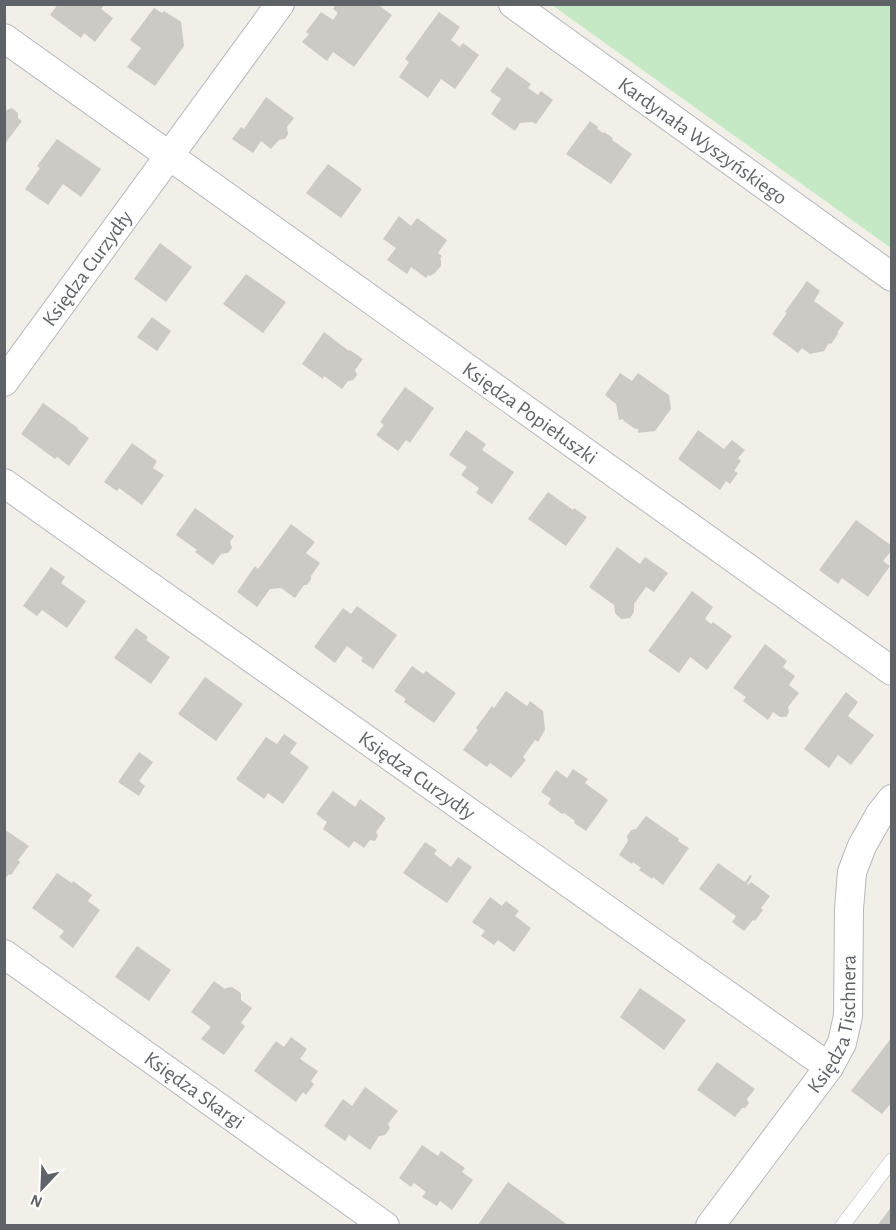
<svg xmlns="http://www.w3.org/2000/svg" width="896" height="1230" font-family="'Alegreya Sans',sans-serif">
  <rect width="100%" height="100%" fill="#f1efe8"/>
  <!-- green -->
  <path fill="#c5e8c5" d="M552 5H891V248Z"/>
  <!-- building -->
  <path fill="#cccac5" d="M58 4H105L101 9 113 18 95 42 84 33 81 38 50 15Z
    M336 4H377L392 15 354 67 333 52 327 61 302 42 309 34 306 32 321 12 333 20 338 13 333 9Z
    M154 8 162 13 164 11 181 22 184 46 155 86 127 67 141 48 130 40Z
    M439 12 460 27 451 40 460 47 463 43 479 55 455 89 441 79 428 98 399 77 409 62 405 59Z
    M507 67 531 84 528 88 538 95 541 91 553 100 536 124 532 122 520 123 515 131 491 114 501 99 490 91Z
    M266 97 294 118 287 127 288 134 285 139 279 140 271 149 261 141 253 153 232 139 241 127 244 129Z
    M12 108 18 113V118L22 121 4 145V111Z
    M590 121 598 127 597 129 603 133 604 132 613 138 612 140 632 154 611 184 566 154Z
    M57 139 101 169 81 197 63 184 48 205 25 189 40 168 37 166Z
    M328 164 362 189 341 218 306 193Z
    M399 216 411 226 417 218 447 240 438 253 442 256 440 259 441 260V266L435 273 430 276 428 275 426 278 411 267 407 274 387 260 396 248 383 239Z
    M160 243 192 267 166 302 134 279Z
    M246 274 286 302 263 333 223 304Z
    M807 281 820 291 814 301 844 323 837 333 838 334 831 344 829 343 824 351 810 354 802 348 798 353 772 334 787 313 785 312Z
    M152 317 171 331 157 351 137 337Z
    M324 332 349 351 350 350 363 359 355 370 357 375 353 380 348 381 342 389 324 376 323 379 302 364Z
    M620 373 632 381 638 373 669 395 671 409 655 431 638 433V429H635L624 421 623 419 619 420 616 404 605 395Z
    M405 387 434 408 410 443 406 440 398 451 376 435 384 425 380 422Z
    M43 403 78 428 77 429 89 438 69 466 57 457 55 459 21 434Z
    M466 430 486 444 482 450 514 472 492 504 476 493 479 488 461 475 467 467 449 455Z
    M698 430 724 449 732 440 745 450 738 458 741 461 734 471 738 473 730 484 726 481 720 490 678 459Z
    M132 443 157 461 153 468 164 475 142 505 119 488 117 491 104 482Z
    M548 492 573 510 574 508 587 517 566 546 528 519Z
    M195 508 234 536 230 542 232 548 228 553 221 554 213 565 195 552 197 550 176 535Z
    M856 520 892 546V550L883 561 890 566 868 597 842 578 838 584 819 570Z
    M291 524 315 542 306 553 320 563 311 576V579L307 585H304L295 598 281 588 270 589 257 607 237 592 255 566 258 569Z
    M617 547 640 564 645 557 668 573 654 592 646 587 634 604V612L630 618 621 619 615 613 614 605 589 587Z
    M51 567 65 577 61 583 86 601 67 628 42 610 37 616 23 606Z
    M692 591 713 607 705 619 711 624 713 622 732 636 707 670 690 657 679 673 648 651Z
    M357 606 397 635 373 669 361 661 363 658 347 646 335 663 314 647 343 608 351 614Z
    M136 628 148 637 146 640 170 657 151 684 114 658Z
    M765 644 787 661 783 667 795 676 789 685 799 693 788 707 789 712 786 717H780L773 712 768 720 743 701 746 697 733 688Z
    M412 666 423 674 426 671 456 693 434 723 404 702 406 699 394 691Z
    M205 677 243 704 216 741 178 714Z
    M506 691 527 706 530 701 543 711 545 730 538 742 535 740 523 757 526 760 511 778 490 763 487 767 463 750 478 730 476 728 492 706 494 708Z
    M846 692 858 702 848 716 874 735 851 765 838 755 829 768 804 749Z
    M284 734 297 743 290 753 309 767 283 804 268 793 264 799 236 779 266 737 277 744Z
    M139 752 153 762 139 781 145 786 139 796 118 782Z
    M573 769 588 779 585 783 608 800 586 831 574 823 575 821 564 813 562 814 548 804 551 799 541 792 556 770 567 778Z
    M333 791 355 807 360 799 386 818 376 832 378 836 375 841 370 840 364 848 354 841 349 848 323 829 327 822 316 814Z
    M646 816 679 839 678 841 689 848 663 885 653 877 652 879 639 870 641 868 633 862 632 864 619 855 628 841 627 836 631 830 636 829Z
    M4 829 29 846 18 860 20 862 11 875 9 874 4 880Z
    M425 842 437 850 434 854 451 867 458 857 472 867 447 903 403 873Z
    M718 863 745 882 750 875 752 876 747 884 748 885 751 882 770 896 761 908 763 910 755 921 753 920 744 931 732 922 736 916 699 889Z
    M57 873 72 883 73 881 92 895 88 901 100 910 73 948 59 937 64 931 32 908Z
    M490 897 502 906 506 901 519 911 515 916 531 928 514 952 498 940 494 945 481 936 485 931 472 922Z
    M137 946 171 970 149 1001 115 977Z
    M214 981 225 989 226 988 232 987 241 993V1000L252 1008 241 1023 245 1026 224 1055 201 1039 211 1027 191 1012Z
    M640 988 686 1020 664 1050 620 1017Z
    M291 1037 307 1049 300 1059 318 1071 311 1081 314 1084 306 1095 303 1092 296 1102 254 1071 276 1041 284 1047Z
    M892 1037V1102L882 1114 851 1091Z
    M717 1062 755 1089 747 1099 749 1103 745 1108H742L735 1117 697 1090Z
    M365 1087 398 1111 388 1124 390 1128 385 1135 379 1136 370 1150 349 1135 345 1141 324 1126 343 1099 352 1106Z
    M422 1145 438 1156 441 1151 465 1168 462 1172 473 1180 452 1210 440 1201 437 1206 422 1197 426 1192 414 1183 411 1187 399 1178Z
    M508 1182 553 1214 569 1226H477Z
    M892 1206V1226H877Z"/>
  <g fill="none" stroke-linecap="round" stroke-linejoin="round">
    <!-- service casing -->
    <g stroke="#b5b8bc" stroke-width="15">
      <path id="service" d="M842 1226 892 1160"/>
    </g>
    <!-- minor casing -->
    <g stroke="#b5b8bc" stroke-width="30">
      <g id="minor">
        <path id="s1" d="M513 4 892 277"/>
        <path id="s2" d="M4 38 892 671"/>
        <path id="s3" d="M4 382 280 4"/>
        <path id="s4" d="M4 483 829 1067"/>
        <path id="s5" d="M4 954 385 1226"/>
        <path id="s6" d="M710 1226 829 1067 842 1043 848 1016 849 909 852 872 862 846 880 814 892 799"/>
      </g>
    </g>
    <!-- service -->
    <use href="#service" stroke="#fff" stroke-width="14"/>
    <!-- minor -->
    <use href="#minor" stroke="#fff" stroke-width="28"/>
  </g>
  <g text-anchor="middle" dominant-baseline="central" stroke-width="4.5" stroke-linejoin="round" paint-order="stroke">
    <!-- street labels -->
    <g font-size="21" fill="#5f6368" stroke="#fff">
      <text stroke="none"><textPath href="#s1" startOffset="234">Kardynała Wyszyńskiego</textPath></text>
      <text stroke="none"><textPath href="#s3" startOffset="141">Księdza Curzydły</textPath></text>
      <text stroke="none"><textPath href="#s2" startOffset="646">Księdza Popiełuszki</textPath></text>
      <text stroke="none"><textPath href="#s4" startOffset="506">Księdza Curzydły</textPath></text>
      <text stroke="none"><textPath href="#s6" startOffset="242">Księdza Tischnera</textPath></text>
      <text stroke="none"><textPath href="#s5" startOffset="234">Księdza Skargi</textPath></text>
    </g>
  </g>
  <!-- border -->
  <rect width="896" height="1230" fill="none" stroke="#5f6368" stroke-width="12"/>
  <!-- north arrow -->
  <g transform="translate(42 1188) rotate(203)" stroke="#ffffff" stroke-width="4.5" paint-order="stroke">
  <path d="M0-4.5L10 22L0 15L-10 22Z" fill="#5f6368"/>
  <text y="-9" font-size="16" font-weight="bold" text-anchor="middle" fill="#5f6368">N</text>
  </g>
</svg>
